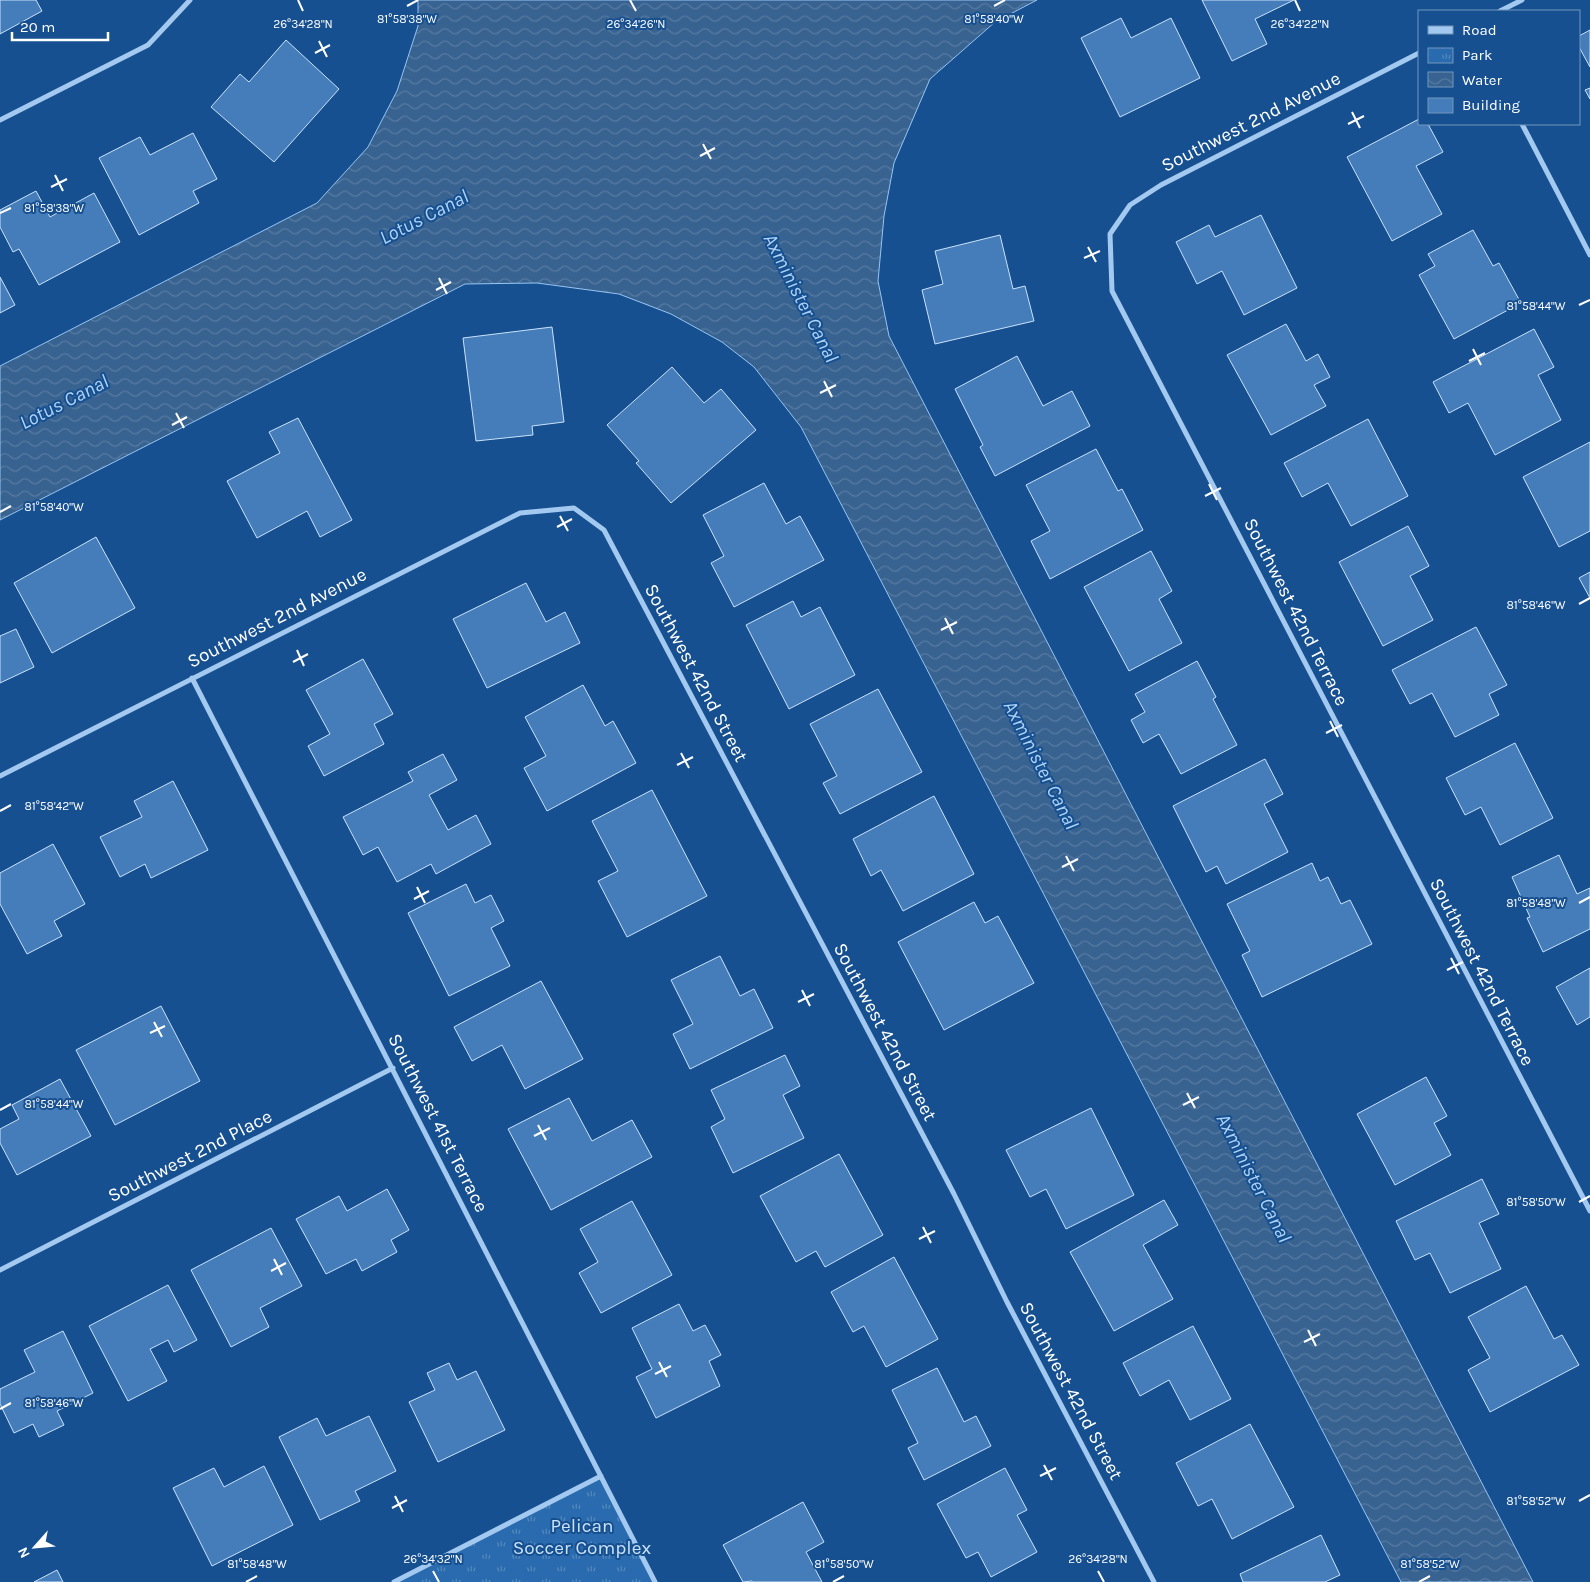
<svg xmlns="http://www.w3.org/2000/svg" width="1590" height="1582" font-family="Karla,sans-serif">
  <defs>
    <pattern id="park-tufts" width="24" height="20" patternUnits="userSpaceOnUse" patternTransform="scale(1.25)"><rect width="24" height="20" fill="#296bae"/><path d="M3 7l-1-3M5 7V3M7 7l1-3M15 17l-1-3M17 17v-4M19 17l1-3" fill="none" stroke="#5489be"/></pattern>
    <pattern id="water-waves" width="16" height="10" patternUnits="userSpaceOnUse" patternTransform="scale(1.25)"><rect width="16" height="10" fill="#386391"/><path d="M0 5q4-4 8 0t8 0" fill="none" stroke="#567aa2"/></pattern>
  </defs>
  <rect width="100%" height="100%" fill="#165090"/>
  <!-- park -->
  <path fill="url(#park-tufts)" d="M601 1476 655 1582H393Z"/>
  <!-- water -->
  <path fill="url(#water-waves)" stroke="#96c5f3" d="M418 0H1037L995 22 930 79 894 163 884 216 878 281 889 336 1533 1582H1401L801 427 754 367 722 342 671 314 619 294 537 283 465 284 0 520V366L317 203 368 147 397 91 418 26Z"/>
  <!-- building -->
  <path fill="#447db9" stroke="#cae2fb" d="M0 0H36L42 11 0 34Z
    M1202 0H1294L1255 19 1267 44 1232 61Z
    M1121 18 1131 38 1171 18 1200 78 1120 117 1081 38Z
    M1590 30V67L1579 47V36Z
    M286 40 339 89 274 162 211 107 240 74 249 82Z
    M1590 88V99L1585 90Z
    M1419 119V124H1428L1443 152 1416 166 1442 214 1392 241 1347 157Z
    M193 133 217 179 193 191 199 203 139 235 99 158 140 137 150 155Z
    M36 191 50 217 94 193 120 242 39 285 19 249 13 252 0 227V210Z
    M1261 215 1297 288 1244 315 1222 271 1197 284 1176 242 1209 225 1215 237Z
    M1473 230 1493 266 1499 263 1521 303 1454 339 1419 275 1435 266 1428 254Z
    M1000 235 1013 289 1025 286 1034 321 935 344 922 290 943 284 935 251Z
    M0 277 15 305 0 313Z
    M1286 324 1306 361 1318 354 1330 377 1314 385 1326 406 1271 435 1227 355Z
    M552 327 564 422 532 426 533 435 476 441 463 338Z
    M1534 329 1554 367 1538 375 1561 420 1495 455 1468 403 1449 413 1433 382Z
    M1017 356 1043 406 1072 391 1090 426 995 476 980 447 983 445 955 389Z
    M672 367 704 403 721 389 756 430 671 503 636 463 639 461 607 425Z
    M298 418 352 520 320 537 307 511 257 538 227 481 280 453 269 432Z
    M1368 419 1408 496 1351 526 1328 483 1302 497 1284 463Z
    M1590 442V531L1559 547 1523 477Z
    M1096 449 1118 491 1122 489 1143 530 1050 579 1031 541 1050 531 1026 485Z
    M764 483 786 524 800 516 824 560 734 607 711 563 724 556 703 515Z
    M1408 526 1429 566 1410 576 1433 620 1383 646 1339 562Z
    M96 537 135 608 52 653 14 583Z
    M1151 551 1172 591 1159 599 1182 643 1129 671 1084 587Z
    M1590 572V598L1579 578Z
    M526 583 546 622 565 612 580 643 487 688 453 619Z
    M793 601 801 617 820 607 855 675 789 709 746 625Z
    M1476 627 1507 685 1489 694 1499 715 1455 737 1432 693 1410 704 1392 670Z
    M16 629 34 667 0 683V636Z
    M363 659 393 714 374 724 384 744 324 776 308 746 330 734 306 690Z
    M1197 661 1216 697 1213 699 1237 745 1181 774 1159 734 1143 743 1131 720 1145 712 1135 694Z
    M583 685 605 726 613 721 636 763 547 811 524 768 546 756 525 717Z
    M878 689 922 772 840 814 823 783 837 776 810 724Z
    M1515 743 1553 818 1500 845 1481 807 1465 815 1446 778Z
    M443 754 457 780 429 795 448 830 476 815 491 844 436 874 431 864 397 882 378 847 363 855 343 817 413 781 408 772Z
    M1265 759 1283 794 1264 804 1288 852 1226 884 1217 866 1206 872 1173 806Z
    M173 781 208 850 151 878 145 864 120 877 100 837 142 817 134 801Z
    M652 790 707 896 627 937 598 881 618 871 592 821Z
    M934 796 974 874 903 911 881 870 871 876 853 839Z
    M53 844 85 904 54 921 62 936 27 954 0 904V873Z
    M1559 855 1577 894 1590 888V929L1543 952 1527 918 1530 917 1512 877Z
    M1312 863 1320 881 1328 877 1341 904 1350 900 1372 944 1262 997 1242 955 1250 951 1227 904Z
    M466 884 475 903 491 895 504 921 491 928 510 966 449 996 408 913Z
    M974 902 985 923 998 916 1034 983 944 1030 898 942Z
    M720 956 740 996 754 989 773 1028 690 1069 673 1034 693 1024 671 980Z
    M1590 968V1017L1577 1025 1556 987Z
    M541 981 583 1059 525 1089 502 1045 472 1061 454 1027Z
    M161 1006 200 1081 115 1125 76 1050Z
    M785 1055 800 1086 783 1095 804 1138 733 1173 711 1127 725 1119 711 1090Z
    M1426 1077 1447 1116 1434 1123 1451 1155 1395 1185 1357 1114Z
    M60 1079 91 1136 17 1175 0 1143V1129L19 1119 12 1105Z
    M569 1098 592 1141 632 1120 652 1157 551 1210 508 1129Z
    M1091 1108 1134 1195 1066 1229 1046 1189 1030 1197 1006 1150Z
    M839 1154 883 1235 825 1267 816 1251 796 1262 760 1196Z
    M1482 1179 1499 1214 1479 1223 1501 1269 1450 1293 1430 1253 1415 1260 1396 1221Z
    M387 1189 409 1230 391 1240 397 1252 362 1271 356 1259 326 1274 296 1219 339 1196 347 1211Z
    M1164 1200 1178 1225 1143 1245 1173 1299 1114 1331 1070 1252Z
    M632 1201 672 1275 601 1313 579 1273 598 1262 580 1229Z
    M271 1228 302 1286 260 1308 269 1327 231 1347 191 1270Z
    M894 1257 938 1339 886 1367 864 1326 853 1332 831 1292Z
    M168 1285 197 1340 174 1352 168 1340 150 1349 167 1381 128 1401 89 1326Z
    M1526 1286 1554 1339 1562 1335 1579 1365 1490 1412 1468 1370 1490 1358 1468 1317Z
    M679 1304 693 1331 705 1325 721 1355 709 1361 720 1386 656 1418 636 1377 652 1369 632 1328Z
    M1193 1326 1231 1399 1190 1420 1169 1380 1140 1396 1123 1363Z
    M63 1331 93 1393 57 1411 64 1425 39 1437 33 1424 14 1433 0 1404V1389L35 1372 24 1350Z
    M449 1363 457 1380 476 1371 505 1430 438 1462 409 1402 435 1390 427 1373Z
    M937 1368 964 1422 976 1416 991 1446 924 1480 908 1448 918 1443 892 1390Z
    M369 1416 396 1471 355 1491 360 1501 320 1520 279 1437 317 1418 326 1436Z
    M1250 1424 1294 1507 1232 1539 1212 1499 1198 1506 1176 1463Z
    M264 1466 293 1525 212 1566 173 1488 214 1468 224 1487Z
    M1005 1468 1027 1510 1017 1515 1037 1552 991 1577 978 1552 966 1558 937 1504Z
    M803 1502 824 1542 806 1552 822 1582H752V1581L743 1582 723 1545Z
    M1321 1535 1340 1575 1325 1582H1243L1240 1574Z
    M57 1570 63 1582H34Z"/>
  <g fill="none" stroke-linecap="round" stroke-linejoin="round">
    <!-- street -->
    <path stroke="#a3c9f0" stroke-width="5" d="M1500 11 1522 0
      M1419 53 1161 185 1130 205 1110 234 1112 291 1590 1211
      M0 120 148 45 190 0
      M1522 124 1590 255
      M192 678 655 1582
      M0 776 520 513 574 508 604 530 954 1194 1007 1302 1154 1582
      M0 1270 393 1068
      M394 1582 601 1476"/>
  </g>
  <!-- ticks -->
  <path fill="none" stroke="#fff" stroke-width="2" d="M298 0 303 11M630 0 636 11M1295 0 1300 11M407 6 418 0M994 6 1005 0M319 41 327 57M315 53 330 45M1352 112 1360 128M1348 124 1364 116M703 144 711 159M700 156 715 148M55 175 63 191M51 187 67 179M0 213 11 208M1088 247 1096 262M1084 258 1100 251M439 278 447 294M436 290 451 282M1579 305 1590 300M1473 349 1481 365M1469 361 1485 353M824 381 832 397M820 393 836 385M176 413 184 428M172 425 187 417M1209 484 1217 500M1205 496 1221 488M0 512 11 506M560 516 568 531M557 527 572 519M1579 604 1590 598M945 618 953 634M941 630 957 622M297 650 304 666M293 662 308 654M1330 721 1338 737M1326 733 1342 725M681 753 689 768M677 765 693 757M0 811 11 805M1066 856 1074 871M1062 867 1078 859M417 887 425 903M414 899 429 891M1579 903 1590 897M1451 958 1459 974M1447 970 1463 962M802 990 810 1006M798 1002 814 994M154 1022 162 1037M150 1033 165 1026M1187 1093 1195 1108M1183 1105 1199 1097M0 1110 11 1104M538 1125 546 1140M534 1136 550 1128M1579 1202 1590 1196M923 1227 931 1243M919 1239 935 1231M274 1259 282 1275M271 1271 286 1263M1308 1330 1316 1346M1304 1342 1320 1334M659 1362 667 1377M655 1374 671 1366M0 1409 11 1403M1044 1465 1052 1480M1040 1476 1056 1468M395 1496 403 1512M1579 1501 1590 1495M392 1508 407 1500M433 1571 439 1582M1098 1571 1104 1582M246 1582 257 1576M833 1582 844 1576M1419 1582 1430 1576"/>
  <g text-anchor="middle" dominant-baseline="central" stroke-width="4" stroke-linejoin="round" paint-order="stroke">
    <!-- street labels -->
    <g font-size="19" fill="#fff" stroke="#165090">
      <text transform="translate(1251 122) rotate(-27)">Southwest 2nd Avenue</text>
      <text transform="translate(1296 612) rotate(63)">Southwest 42nd Terrace</text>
      <text transform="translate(277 618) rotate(-27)">Southwest 2nd Avenue</text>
      <text transform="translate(696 673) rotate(62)">Southwest 42nd Street</text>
      <text transform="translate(1482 972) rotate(63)">Southwest 42nd Terrace</text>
      <text transform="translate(885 1032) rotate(62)">Southwest 42nd Street</text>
      <text transform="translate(438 1123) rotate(63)">Southwest 41st Terrace</text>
      <text transform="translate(190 1156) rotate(-27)">Southwest 2nd Place</text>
      <text transform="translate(1071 1391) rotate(62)">Southwest 42nd Street</text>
    </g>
    <!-- park labels -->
    <g font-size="19" fill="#cae2fb" stroke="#165090">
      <text x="582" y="1526">Pelican<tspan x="582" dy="22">Soccer Complex</tspan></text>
    </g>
    <!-- water labels -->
    <g font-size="20" font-style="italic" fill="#afd3f7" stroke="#165090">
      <text transform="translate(424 217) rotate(-27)">Lotus Canal</text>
      <text transform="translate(801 298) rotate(63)">Axminister Canal</text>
      <text transform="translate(64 402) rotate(-27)">Lotus Canal</text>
      <text transform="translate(1041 765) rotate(63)">Axminister Canal</text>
      <text transform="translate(1254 1178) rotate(63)">Axminister Canal</text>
    </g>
  </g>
  <g font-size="12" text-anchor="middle" fill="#fff" stroke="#165090" stroke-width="4" stroke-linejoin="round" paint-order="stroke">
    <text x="407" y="23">81°58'38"W</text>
    <text x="994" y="23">81°58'40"W</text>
    <text x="303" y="28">26°34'28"N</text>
    <text x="636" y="28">26°34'26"N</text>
    <text x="1300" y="28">26°34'22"N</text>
    <text x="54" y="212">81°58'38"W</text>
    <text x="1536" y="310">81°58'44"W</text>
    <text x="54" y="511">81°58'40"W</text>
    <text x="1536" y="609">81°58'46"W</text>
    <text x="54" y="810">81°58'42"W</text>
    <text x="1536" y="907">81°58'48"W</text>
    <text x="54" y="1108">81°58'44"W</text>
    <text x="1536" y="1206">81°58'50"W</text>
    <text x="54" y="1407">81°58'46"W</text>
    <text x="1536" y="1505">81°58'52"W</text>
    <text x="433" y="1563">26°34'32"N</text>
    <text x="1098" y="1563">26°34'28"N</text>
    <text x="257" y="1568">81°58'48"W</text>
    <text x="844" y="1568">81°58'50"W</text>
    <text x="1430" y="1568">81°58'52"W</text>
  </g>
  <!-- legend -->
  <rect x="1418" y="10" width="162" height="115" fill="#165090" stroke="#7396bc"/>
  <rect x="1428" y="26" width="25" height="8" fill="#a3c9f0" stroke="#7396bc"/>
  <text x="1462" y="35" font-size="15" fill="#ffffff">Road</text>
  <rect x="1428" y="48" width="25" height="15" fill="url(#park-tufts)" stroke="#7396bc"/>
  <text x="1462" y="60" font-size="15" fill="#ffffff">Park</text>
  <rect x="1428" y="72" width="25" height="15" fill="url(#water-waves)" stroke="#7396bc"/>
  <text x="1462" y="85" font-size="15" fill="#ffffff">Water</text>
  <rect x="1428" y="98" width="25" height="15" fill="#447db9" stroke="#7396bc"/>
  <text x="1462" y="110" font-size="15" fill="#ffffff">Building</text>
  <!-- north arrow -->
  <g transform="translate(35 1547) rotate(243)" stroke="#165090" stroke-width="4" paint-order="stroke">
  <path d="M0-4L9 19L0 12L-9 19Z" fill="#ffffff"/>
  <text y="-8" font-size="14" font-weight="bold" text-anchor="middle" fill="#ffffff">N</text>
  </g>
  <!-- scale -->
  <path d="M12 32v8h96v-8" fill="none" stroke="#ffffff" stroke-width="2.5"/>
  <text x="20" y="32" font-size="15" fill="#ffffff" stroke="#165090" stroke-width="4" paint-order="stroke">20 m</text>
</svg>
